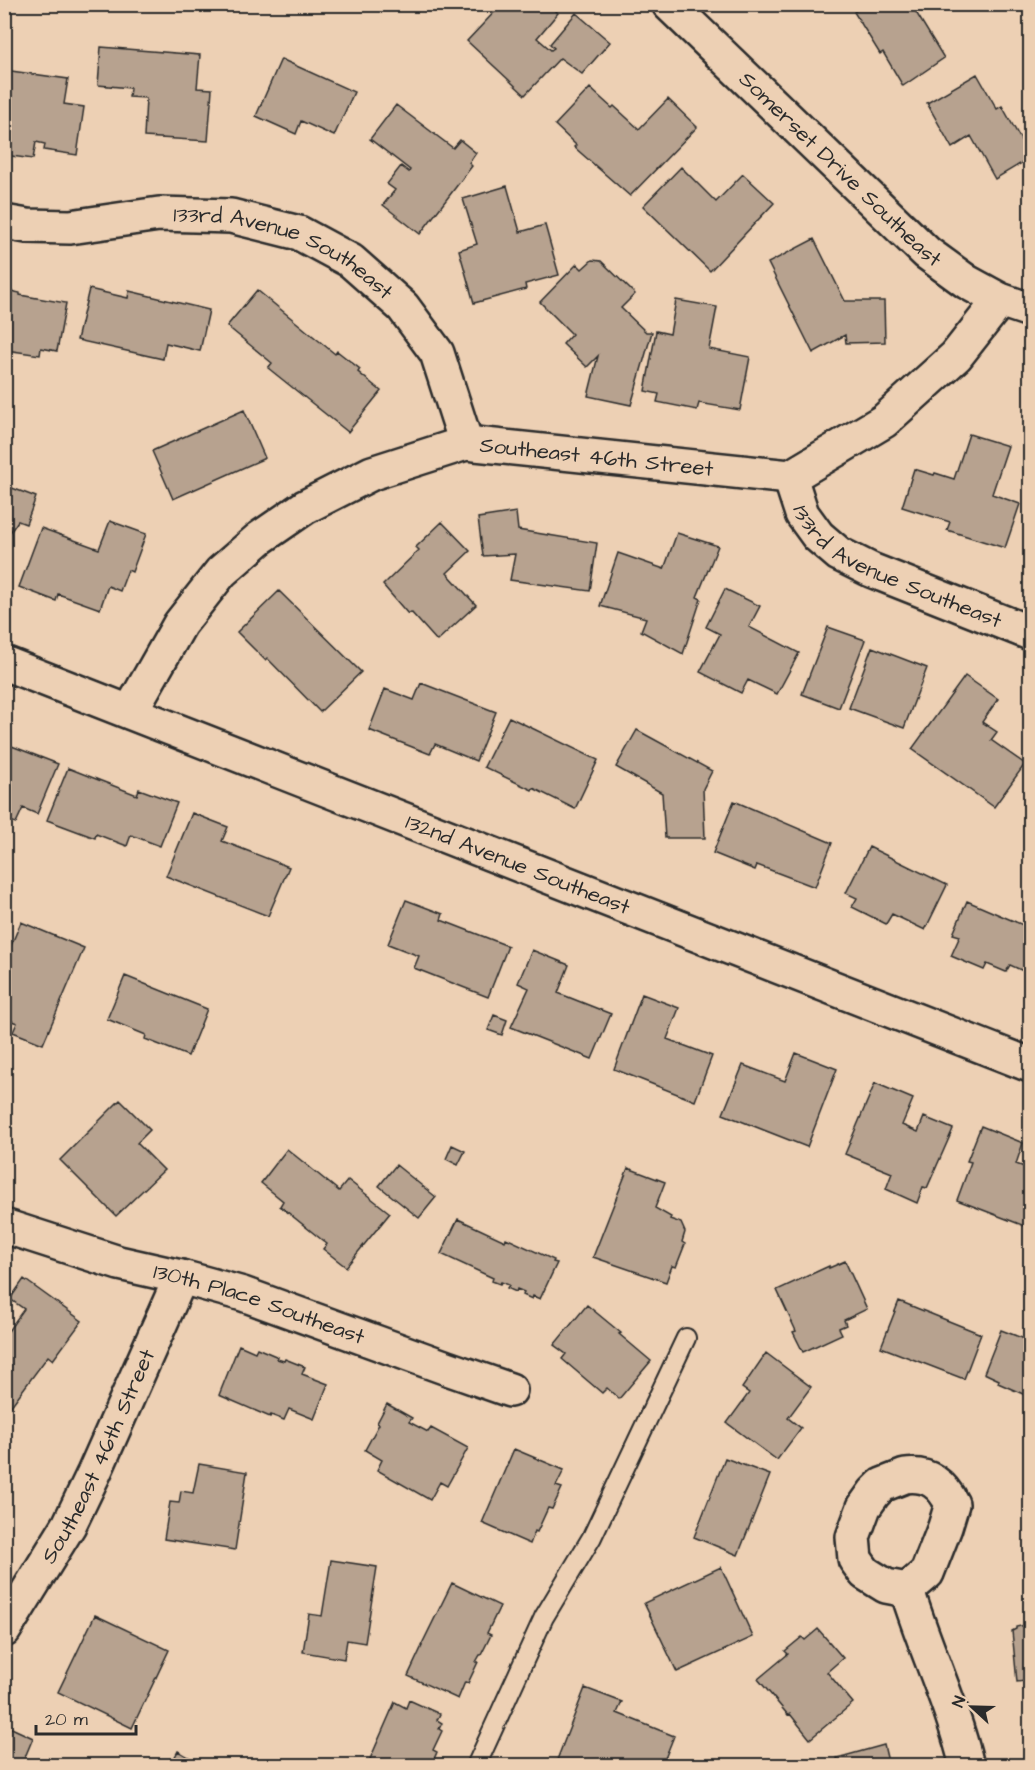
<svg xmlns="http://www.w3.org/2000/svg" width="1035" height="1770" font-family="'Architects Daughter',sans-serif">
  <rect width="100%" height="100%" fill="#edd0b4"/>
  <filter id="ink" filterUnits="userSpaceOnUse"><feTurbulence type="fractalNoise" baseFrequency=".0167" numOctaves="2"/><feDisplacementMap in="SourceGraphic" scale="12" xChannelSelector="R" yChannelSelector="G"/><feConvolveMatrix kernelMatrix="1 2 1 2 8 2 1 2 1" color-interpolation-filters="sRGB"/></filter>
  <g filter="url(#ink)">
    <!-- building -->
    <path fill="#b7a28f" stroke="#2b2b2b" stroke-width="1.5" d="M502 4H549L558 13 537 38 551 50 554 48 550 44 576 13 610 42 582 74 560 58 525 95 467 41Z
      M866 4H911L944 58 903 86 883 52 880 54 854 12Z
      M101 47 200 55 197 88 212 89 208 141 144 137 146 98 129 97 130 88 98 85Z
      M281 59 354 92 334 136 301 121 296 134 256 116Z
      M4 70 68 79 64 104 84 107 77 155 44 150 45 144 36 142 33 159 4 155Z
      M977 74 997 109 1002 106 1030 156V158L995 179 971 136 952 148 927 103Z
      M590 88 612 108 614 106 639 129 668 99 697 127 630 196 574 147 576 145 555 125Z
      M396 105 453 148 460 140 476 153 469 163 472 166 420 234 383 205 395 190 387 184 401 166 409 172 410 170 370 139Z
      M681 167 716 202 743 174 774 203 710 271 643 206Z
      M507 186 520 232 545 225 559 275 525 284 526 289 474 303 459 250 477 244 463 199Z
      M814 239 845 301H884L885 342 846 343 845 335 813 353 768 263Z
      M592 260 601 261 635 294 621 308 646 332H652L631 405 588 396 598 356 587 367 563 344 572 334 540 302 577 264 582 269Z
      M89 289 128 298 129 291 209 310 200 351 166 343 163 359 77 340Z
      M6 290 20 293V295L66 303 57 351 41 348 40 355 6 350 7 342H4Z
      M257 290 335 354 337 351 360 369 358 372 381 391 348 432 268 368 272 363 227 326Z
      M676 300 717 307 709 349 750 357 740 410 699 403 697 410 657 402 659 394 645 391 656 331 670 334Z
      M244 410 265 458 173 499 152 451Z
      M969 434 1008 446 992 494 1020 504 1005 548 947 530 950 522 902 507 914 469 934 475 935 473 954 479Z
      M4 485 36 497 26 524 18 521 4 541Z
      M516 512 518 530 597 543 590 591 510 580 515 554 483 556 478 518Z
      M110 521 146 534 132 572 128 570 120 591 108 586 100 609 58 594 56 601 19 587 41 528 99 549Z
      M442 522 470 551 447 573 476 605 437 641 411 612 408 614 383 585 419 550 416 547Z
      M677 533 718 546 697 597 701 599 683 654 641 631 646 618 600 606 618 553 664 569Z
      M725 589 760 606 749 627 799 653 777 694 748 680 741 693 700 672 720 634 706 627Z
      M279 591 361 672 320 712 267 658 265 660 237 632Z
      M828 627 865 640 839 708 802 694Z
      M872 647 927 668 904 728 849 708Z
      M965 676 998 699 982 722 997 732 991 740 1025 764 994 807 912 749Z
      M421 683 496 712 476 761 435 744 430 754 369 730 385 689 414 700Z
      M509 717 598 760 575 809 533 788 532 790 484 767Z
      M637 730 712 771 703 789 705 838H665L662 793 616 767Z
      M4 743 58 764 37 814 23 808 16 823 4 819Z
      M68 768 137 795 139 789 177 803 160 846 131 835 127 846 96 834 95 838 47 820Z
      M734 801 832 843 815 887 757 865 755 870 713 853Z
      M192 813 228 827 222 841 289 867 268 916 166 876Z
      M869 847 947 885 925 930 892 914 886 924 852 907 857 898 846 893Z
      M406 900 443 914 441 920 508 946 488 997 414 968 419 956 388 944Z
      M967 901 1030 928V974L1010 965 1006 972 987 964 984 970 951 956 960 936 953 934Z
      M21 922 84 948 43 1044 13 1032 17 1023 4 1018V957L7 955Z
      M532 950 569 965 558 993 611 1014 592 1059 511 1027 529 988 518 983Z
      M125 976 207 1009 188 1056 145 1039 146 1035 107 1019Z
      M642 994 679 1008 667 1039 712 1056 695 1101 614 1069Z
      M494 1015 507 1020 502 1035 488 1030Z
      M796 1053 837 1069 807 1147 723 1114 743 1065 785 1081Z
      M875 1083 913 1099 902 1125 918 1132 924 1117 953 1129 927 1188 923 1187 917 1203 886 1189 892 1173 845 1154Z
      M120 1100 150 1130 137 1143 164 1170 116 1216 60 1160Z
      M981 1126 1023 1143 1016 1164 1030 1169V1228L957 1200 971 1162 967 1161Z
      M452 1145 465 1151 458 1165 446 1159Z
      M287 1149 339 1191 348 1180 390 1213 346 1267 323 1249 327 1244 280 1206 283 1201 261 1183Z
      M396 1165 436 1197 419 1218 379 1186Z
      M628 1168 665 1182 655 1208 671 1217 670 1219 681 1223 685 1232 682 1242 685 1244 676 1267 672 1266 666 1282 593 1257Z
      M458 1219 505 1241 506 1238 554 1260 553 1262 557 1263 540 1299 533 1296 532 1299 523 1295 524 1292 517 1289 516 1292 507 1288 509 1285 501 1282 500 1284 492 1281 493 1278 441 1254Z
      M845 1261 867 1309 844 1320 846 1325 839 1328 842 1334 803 1352 793 1332 796 1331 777 1290 829 1266V1268Z
      M24 1279 82 1321 53 1360 48 1356 8 1410 4 1407V1334H6L24 1309 10 1299Z
      M899 1301 981 1334 964 1379 881 1347Z
      M587 1305 621 1333 619 1334 651 1361 619 1399 607 1388 602 1393 562 1359 566 1354 554 1345Z
      M1001 1330 1030 1341V1397L998 1383 999 1380 984 1373Z
      M239 1345 255 1352 257 1348 278 1357 277 1359 284 1361 285 1359 305 1367 302 1374 328 1384 314 1419 289 1409 284 1420 271 1415 270 1417 219 1395Z
      M766 1353 811 1387 788 1418 801 1428 777 1460 727 1423 749 1393 742 1388Z
      M387 1404 412 1418 409 1422 428 1432 431 1428 468 1448 447 1486 440 1482 430 1500 377 1470 382 1460 365 1450 379 1424 377 1423Z
      M514 1449 564 1470 556 1486 562 1488 552 1509 548 1508 537 1532 535 1531 530 1544 482 1523Z
      M725 1458 770 1475 738 1555 694 1537Z
      M199 1464 247 1472 235 1550 164 1539 170 1502 179 1503 181 1491 193 1493Z
      M331 1560 377 1567 365 1643 347 1640 344 1659 303 1652 309 1614 322 1616Z
      M721 1567 753 1637 677 1672 644 1603Z
      M452 1583 500 1606 487 1633 491 1635 481 1655H480L476 1662H478L468 1683 465 1682 458 1699 408 1676 422 1646H421Z
      M95 1615 169 1650 132 1728 58 1692Z
      M1030 1624V1711H1028L1025 1681 1017 1682 1012 1631 1016 1629V1627Z
      M818 1629 843 1658 827 1672 853 1703 810 1739 790 1714 788 1715 758 1679 788 1654 785 1651 802 1637 805 1640Z
      M585 1688 622 1702 617 1713 674 1736 662 1766 555 1765Z
      M409 1700 440 1714 437 1720 442 1723 439 1729 442 1731 433 1750 437 1752 431 1766H367L395 1702 406 1708Z
      M5 1725 33 1738 23 1762 27 1764 26 1766H4Z
      M884 1745 889 1766H839L837 1758Z
      M178 1751 204 1766H170Z"/>
    <g fill="none" stroke-linecap="round" stroke-linejoin="round">
      <!-- service casing -->
      <g stroke="#2b2b2b" stroke-width="22">
        <path id="service" d="M476 1766 544 1617 592 1537 686 1338"/>
      </g>
      <!-- minor casing -->
      <g stroke="#2b2b2b" stroke-width="38">
        <g id="minor">
          <path id="s1" d="M669 4 927 253 967 282 1000 300 1030 310"/>
          <path id="s2" d="M4 222 27 226 70 227 159 214 231 216 299 233 351 261 403 307 437 353 466 443"/>
          <path id="s3" d="M790 477 802 514 818 536 839 554 871 570 1030 633"/>
          <path id="s4" d="M4 663 1030 1065"/>
          <path id="s5" d="M130 712 180 624 221 572 260 538 305 507 372 473 466 443 790 477 884 421 956 356 1000 300"/>
          <path id="s6" d="M4 1226 119 1263 181 1277 243 1294 447 1368 510 1390"/>
          <path d="M905 1476C929 1473 942 1484 952 1504L945 1527 927 1573 907 1590 886 1586 865 1573 855 1559 853 1537 864 1507 874 1493 882 1485Z"/>
          <path d="M907 1590C925 1649 953 1706 967 1766"/>
          <path id="s7" d="M4 1630 69 1525 94 1473 181 1277"/>
        </g>
      </g>
      <!-- service -->
      <use href="#service" stroke="#edd0b4" stroke-width="18"/>
      <!-- minor -->
      <use href="#minor" stroke="#edd0b4" stroke-width="33"/>
    </g>
  </g>
  <g text-anchor="middle" dominant-baseline="central" stroke-width="4.5" stroke-linejoin="round" paint-order="stroke">
    <!-- street labels -->
    <g font-size="22" fill="#2b2b2b" stroke="#edd0b4">
      <text stroke="none"><textPath href="#s1" startOffset="238">Somerset Drive Southeast</textPath></text>
      <text stroke="none"><textPath href="#s2" startOffset="290">133rd Avenue Southeast</textPath></text>
      <text stroke="none"><textPath href="#s5" startOffset="579">Southeast 46th Street</textPath></text>
      <text stroke="none"><textPath href="#s3" startOffset="150">133rd Avenue Southeast</textPath></text>
      <text stroke="none"><textPath href="#s4" startOffset="552">132nd Avenue Southeast</textPath></text>
      <text stroke="none"><textPath href="#s6" startOffset="267">130th Place Southeast</textPath></text>
      <text stroke="none"><textPath href="#s7" startOffset="198">Southeast 46th Street</textPath></text>
    </g>
  </g>
  <!-- margin -->
  <rect width="1035" height="1770" fill="none" stroke="#edd0b4" stroke-width="24"/>
  <rect x="12" y="12" width="1011" height="1746" fill="none" stroke="#2b2b2b" stroke-width="2" filter="url(#ink)"/>
  <!-- north arrow -->
  <g transform="translate(972 1707) rotate(292)" stroke="#edd0b4" stroke-width="4.5" paint-order="stroke">
  <path d="M0-4.5L10 22L0 15L-10 22Z" fill="#2b2b2b"/>
  <text y="-9" font-size="16" font-weight="bold" text-anchor="middle" fill="#2b2b2b">N</text>
  </g>
  <!-- scale -->
  <path d="M36 1725v9h100v-9" fill="none" stroke="#2b2b2b" stroke-width="3"/>
  <text x="45" y="1725" font-size="18" fill="#2b2b2b" stroke="#edd0b4" stroke-width="4.5" paint-order="stroke">20 m</text>
</svg>
